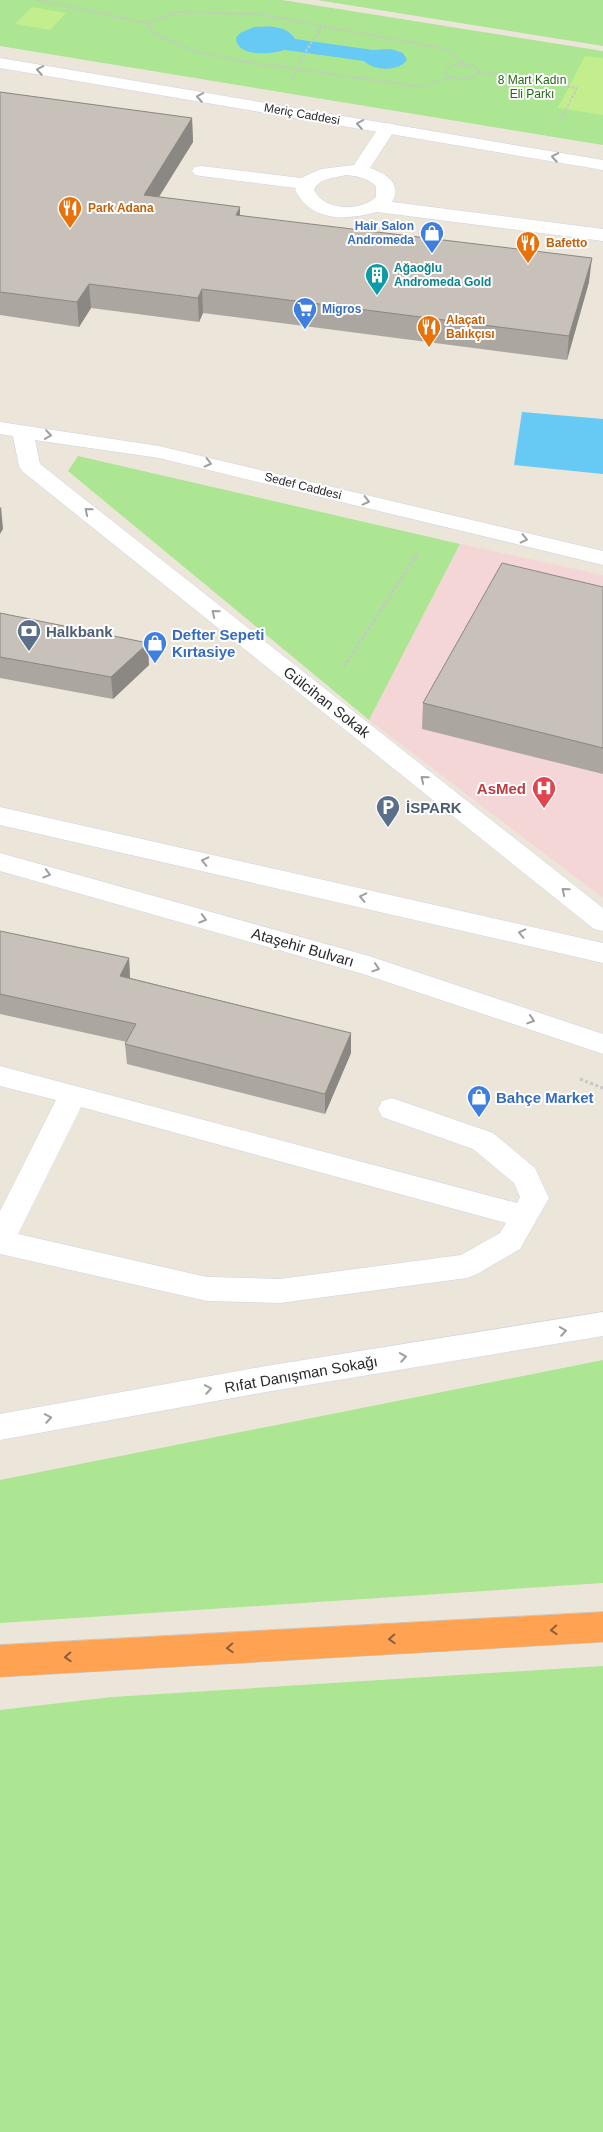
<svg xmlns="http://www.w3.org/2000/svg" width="603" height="2132" font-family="Helvetica,sans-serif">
  <rect width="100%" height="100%" fill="#ece5d9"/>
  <!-- medical -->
  <path fill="#f4d6d6" d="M460 544 603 575V898L369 720Z"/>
  <!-- green -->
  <path fill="#ace693" d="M0 0H282L603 51V145L0 46Z
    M317 0H603V46Z
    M78 456 460 544 369 720 68 471Z
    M603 1360V1583L0 1623V1480Z
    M603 1666V2132H0V1710L112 1697Z"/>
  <!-- pitch -->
  <path fill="#c2ee8e" d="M32 7 66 13 50 30 15 24Z
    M585 56 603 58V115L558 108Z"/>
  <!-- water -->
  <path fill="#66caf4" d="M254 27C268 26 287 25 295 39L373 50 391 49 403 53 407 60C398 72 374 71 364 61L285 50C272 54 237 58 236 38L240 33Z
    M522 412 603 419V474L514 465Z"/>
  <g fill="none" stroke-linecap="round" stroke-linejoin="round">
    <!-- service casing -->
    <g stroke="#cfd2e3" stroke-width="1">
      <path id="service" d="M387 123 393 124 396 128 370 168C386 173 403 185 392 202L603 229V241L377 212C347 220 312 223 295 190L296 188 201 176 195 175 192 171 195 167 201 166 301 178 321 169 354 165 381 124ZM346 175C358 176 367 178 376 186V197C360 212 324 211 314 190 319 178 334 178 346 175Z
        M0 1066 517 1203 520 1197 514 1183 473 1149 382 1117 378 1109 382 1101 392 1098 493 1133 535 1168 549 1198 520 1249 477 1274 467 1278 280 1303 207 1301 0 1254V1211L56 1100 0 1086ZM81 1107 506 1223 500 1233 461 1255 280 1279 207 1277 18 1234Z"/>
    </g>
    <!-- minor casing -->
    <g stroke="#cfd2e3" stroke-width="1">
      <path id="minor" d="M0 58 603 160V170L0 68Z
        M0 422 159 446 603 551V565L159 458 35 440 40 464 603 908V931L594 929 22 471 19 466 13 436 0 434Z"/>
    </g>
    <!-- tertiary casing -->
    <g stroke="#cfd2e3" stroke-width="1">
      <path id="tertiary" d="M603 1312V1336L266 1392 0 1440V1414L266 1366Z"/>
    </g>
    <!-- secondary casing -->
    <g stroke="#cfd2e3" stroke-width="1">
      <path id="secondary" d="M0 807 603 943V963L0 825Z
        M0 853 369 956 603 1034V1054L363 974 0 871Z"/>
    </g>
    <!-- motorway casing -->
    <g stroke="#c7c7c7" stroke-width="1">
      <path id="motorway" d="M603 1612V1642L0 1677V1645Z"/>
    </g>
    <!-- path-far1 -->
    <path stroke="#c7c7c7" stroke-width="2" stroke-dasharray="2.5 2" stroke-linecap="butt" d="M37 0 147 23 176 12 258 14 446 49 464 64
      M147 23 153 33 194 51 240 61 422 87 451 77
      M458 64 473 66 479 72C470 82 456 81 446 73L447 68Z
      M479 72 577 88 558 124
      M292 80 303 56 322 26"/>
    <!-- path -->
    <path stroke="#c7c7c7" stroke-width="3" stroke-dasharray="3 2.5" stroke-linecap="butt" d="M344 667 419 551
      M580 1079 603 1088"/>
    <!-- service -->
    <use href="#service" fill="#fff" fill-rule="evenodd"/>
    <!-- minor -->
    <use href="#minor" fill="#fff" fill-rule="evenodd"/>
    <!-- tertiary -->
    <use href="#tertiary" fill="#fff" fill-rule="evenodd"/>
    <!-- secondary -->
    <use href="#secondary" fill="#fff" fill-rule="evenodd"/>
    <!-- motorway -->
    <use href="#motorway" fill="#ffa251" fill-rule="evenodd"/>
  </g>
  <!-- wall -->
  <path fill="#aba69f" d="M0 92 192 118 193 142 159 197 240 207V215L589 282 567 360 203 313 199 322 91 308 79 327 0 315Z
    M603 587V774L422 729 423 703Z
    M0 613 149 665 113 699 0 678Z
    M0 931 129 958 130 978 351 1033V1053L325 1114 127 1064 125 1044 127 1042 0 1014Z"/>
  <!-- shaded-wall -->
  <path fill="#8b8782" d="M192 118 193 142 145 219 144 195Z
    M240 207V231L236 215Z
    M592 258 589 282 567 360 569 336Z
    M89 284 91 308 79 327 77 302Z
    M202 289 203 313 199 322 198 298Z
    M1 507 3 529 0 534V508Z
    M148 643 149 665 113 699 111 677Z
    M129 958 130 979 120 976Z
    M351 1033V1053L325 1114V1094Z"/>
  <!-- building -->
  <path fill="#c7c1b9" stroke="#8b8782" d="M0 92 192 118 144 195 240 207 236 215 592 258 569 336 202 289 198 298 89 284 77 302 0 292Z
    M502 563 603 587V748L423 703Z
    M0 613 148 643 111 677 0 657Z
    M0 931 129 958 120 976 351 1033 325 1094 125 1044 136 1024 0 994Z"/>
  <!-- one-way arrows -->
  <defs><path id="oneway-chevron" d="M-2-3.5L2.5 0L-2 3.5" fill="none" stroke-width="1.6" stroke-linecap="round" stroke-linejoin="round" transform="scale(1.25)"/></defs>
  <g stroke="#9f9f9f">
    <use href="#oneway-chevron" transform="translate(40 70) rotate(-170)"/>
    <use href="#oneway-chevron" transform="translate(200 97) rotate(-170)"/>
    <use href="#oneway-chevron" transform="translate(360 124) rotate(-170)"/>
    <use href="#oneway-chevron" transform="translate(555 157) rotate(-170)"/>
    <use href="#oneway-chevron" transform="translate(48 435) rotate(8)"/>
    <use href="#oneway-chevron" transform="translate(208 463) rotate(14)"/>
    <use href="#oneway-chevron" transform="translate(366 501) rotate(14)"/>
    <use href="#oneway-chevron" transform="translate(88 511) rotate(-141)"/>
    <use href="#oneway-chevron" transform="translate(524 539) rotate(13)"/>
    <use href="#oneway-chevron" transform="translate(215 613) rotate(-141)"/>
    <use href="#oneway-chevron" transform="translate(424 779) rotate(-141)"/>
    <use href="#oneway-chevron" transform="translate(205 861) rotate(-167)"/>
    <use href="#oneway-chevron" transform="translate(47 874) rotate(16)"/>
    <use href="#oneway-chevron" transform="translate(565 891) rotate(-141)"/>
    <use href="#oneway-chevron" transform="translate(363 897) rotate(-167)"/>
    <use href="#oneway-chevron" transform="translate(203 919) rotate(16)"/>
    <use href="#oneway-chevron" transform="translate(522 933) rotate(-167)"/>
    <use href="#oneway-chevron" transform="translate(376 968) rotate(18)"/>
    <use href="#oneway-chevron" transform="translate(531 1020) rotate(18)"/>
    <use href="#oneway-chevron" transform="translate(563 1331) rotate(-9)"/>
    <use href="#oneway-chevron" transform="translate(403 1357) rotate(-9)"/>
    <use href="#oneway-chevron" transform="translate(208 1389) rotate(-10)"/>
    <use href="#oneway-chevron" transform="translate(48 1418) rotate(-10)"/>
  </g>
  <g stroke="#895f3b">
    <use href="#oneway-chevron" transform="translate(554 1630) rotate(177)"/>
    <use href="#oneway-chevron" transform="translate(392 1639) rotate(177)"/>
    <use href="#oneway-chevron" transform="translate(230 1648) rotate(177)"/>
    <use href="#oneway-chevron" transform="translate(68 1657) rotate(177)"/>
  </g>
  <!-- icons -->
  <defs>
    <g id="restaurant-pin" transform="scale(1.25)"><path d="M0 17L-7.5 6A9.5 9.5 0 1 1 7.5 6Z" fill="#e8710a" stroke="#fff"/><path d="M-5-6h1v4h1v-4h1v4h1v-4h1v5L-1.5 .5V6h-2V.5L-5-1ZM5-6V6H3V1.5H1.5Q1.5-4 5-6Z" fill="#fff"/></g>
    <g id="shop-pin" transform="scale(1.25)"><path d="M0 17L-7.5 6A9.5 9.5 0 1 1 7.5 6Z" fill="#3f7fe0" stroke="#fff"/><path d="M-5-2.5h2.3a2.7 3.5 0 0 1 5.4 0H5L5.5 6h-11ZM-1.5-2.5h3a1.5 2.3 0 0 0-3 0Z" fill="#fff"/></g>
    <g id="building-pin" transform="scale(1.25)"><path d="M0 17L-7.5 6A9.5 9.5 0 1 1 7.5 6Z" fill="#0f9aa8" stroke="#fff"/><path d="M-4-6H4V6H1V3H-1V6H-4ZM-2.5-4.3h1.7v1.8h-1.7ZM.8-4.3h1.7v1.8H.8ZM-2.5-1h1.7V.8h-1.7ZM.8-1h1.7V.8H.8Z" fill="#fff"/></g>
    <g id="supermarket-pin" transform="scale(1.25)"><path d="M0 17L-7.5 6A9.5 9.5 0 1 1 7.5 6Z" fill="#3f7fe0" stroke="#fff"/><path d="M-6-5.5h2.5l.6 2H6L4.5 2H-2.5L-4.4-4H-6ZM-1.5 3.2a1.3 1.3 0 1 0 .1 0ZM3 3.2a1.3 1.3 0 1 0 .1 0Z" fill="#fff"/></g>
    <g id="bank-pin" transform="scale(1.25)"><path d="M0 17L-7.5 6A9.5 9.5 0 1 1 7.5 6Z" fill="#5c6f8a" stroke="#fff"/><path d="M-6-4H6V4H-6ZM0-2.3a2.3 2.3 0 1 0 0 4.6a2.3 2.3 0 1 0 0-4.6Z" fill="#fff"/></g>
    <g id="hospital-pin" transform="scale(1.25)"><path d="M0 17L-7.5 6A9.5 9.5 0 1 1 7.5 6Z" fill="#e0444e" stroke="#fff"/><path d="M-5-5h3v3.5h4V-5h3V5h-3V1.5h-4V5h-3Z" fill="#fff"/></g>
    <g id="parking-pin" transform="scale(1.25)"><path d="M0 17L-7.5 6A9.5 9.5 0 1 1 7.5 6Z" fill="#5c6f8a" stroke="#fff"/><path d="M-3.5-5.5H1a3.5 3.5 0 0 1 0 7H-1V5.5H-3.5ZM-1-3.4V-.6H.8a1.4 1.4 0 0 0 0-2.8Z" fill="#fff"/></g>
  </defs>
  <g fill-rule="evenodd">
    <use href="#restaurant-pin" x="70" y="208"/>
    <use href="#shop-pin" x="432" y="233"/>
    <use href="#restaurant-pin" x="528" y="243"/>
    <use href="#building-pin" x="377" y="275"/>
    <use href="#supermarket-pin" x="305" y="309"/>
    <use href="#restaurant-pin" x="429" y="327"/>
    <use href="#bank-pin" x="29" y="631"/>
    <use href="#shop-pin" x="155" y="643"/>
    <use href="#hospital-pin" x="544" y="788"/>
    <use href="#parking-pin" x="388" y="807"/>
    <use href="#shop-pin" x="479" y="1097"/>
  </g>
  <g text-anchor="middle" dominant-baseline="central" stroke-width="4" stroke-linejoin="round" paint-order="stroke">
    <!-- far-park labels -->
    <g font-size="12" fill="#256816" stroke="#fff">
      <text x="532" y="80">8 Mart Kadın<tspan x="532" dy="14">Eli Parkı</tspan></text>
    </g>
    <!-- far-street labels -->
    <g font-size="12" fill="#292929" stroke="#fff">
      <text transform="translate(302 114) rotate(10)">Meriç Caddesi</text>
      <text transform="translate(303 486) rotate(14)">Sedef Caddesi</text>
    </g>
    <!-- far-food labels -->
    <g font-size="12" font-weight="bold" fill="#c56008" stroke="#fff" text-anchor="start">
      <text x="88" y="208">Park Adana</text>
      <text x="546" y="243">Bafetto</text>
      <text x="446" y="320">Alaçatı<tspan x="446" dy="14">Balıkçısı</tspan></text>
    </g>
    <!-- far-shop labels -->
    <g font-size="12" font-weight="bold" fill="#366cbe" stroke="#fff" text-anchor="end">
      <text x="414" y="226">Hair Salon<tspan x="414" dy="14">Andromeda</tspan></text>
      <text x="322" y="309" text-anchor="start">Migros</text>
    </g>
    <!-- far-culture labels -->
    <g font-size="12" font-weight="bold" fill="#0d838f" stroke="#fff" text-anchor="start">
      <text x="394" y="268">Ağaoğlu<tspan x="394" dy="14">Andromeda Gold</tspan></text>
    </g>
    <!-- service labels -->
    <g font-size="15" font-weight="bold" fill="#4e5e75" stroke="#fff" text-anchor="start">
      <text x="46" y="631">Halkbank</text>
      <text x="406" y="807">İSPARK</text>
    </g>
    <!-- shop labels -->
    <g font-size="15" font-weight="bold" fill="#366cbe" stroke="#fff" text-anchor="start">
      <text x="172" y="634">Defter Sepeti<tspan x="172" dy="17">Kırtasiye</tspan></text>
      <text x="496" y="1097">Bahçe Market</text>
    </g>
    <!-- street labels -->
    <g font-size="15" fill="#292929" stroke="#fff">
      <text transform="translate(327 702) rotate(38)">Gülcihan Sokak</text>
      <text transform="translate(303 947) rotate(16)">Ataşehir Bulvarı</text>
      <text transform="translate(301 1374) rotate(-10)">Rıfat Danışman Sokağı</text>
    </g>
    <!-- health labels -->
    <g font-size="15" font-weight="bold" fill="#be3a42" stroke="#fff" text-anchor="end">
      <text x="526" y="788">AsMed</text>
    </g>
  </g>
</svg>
